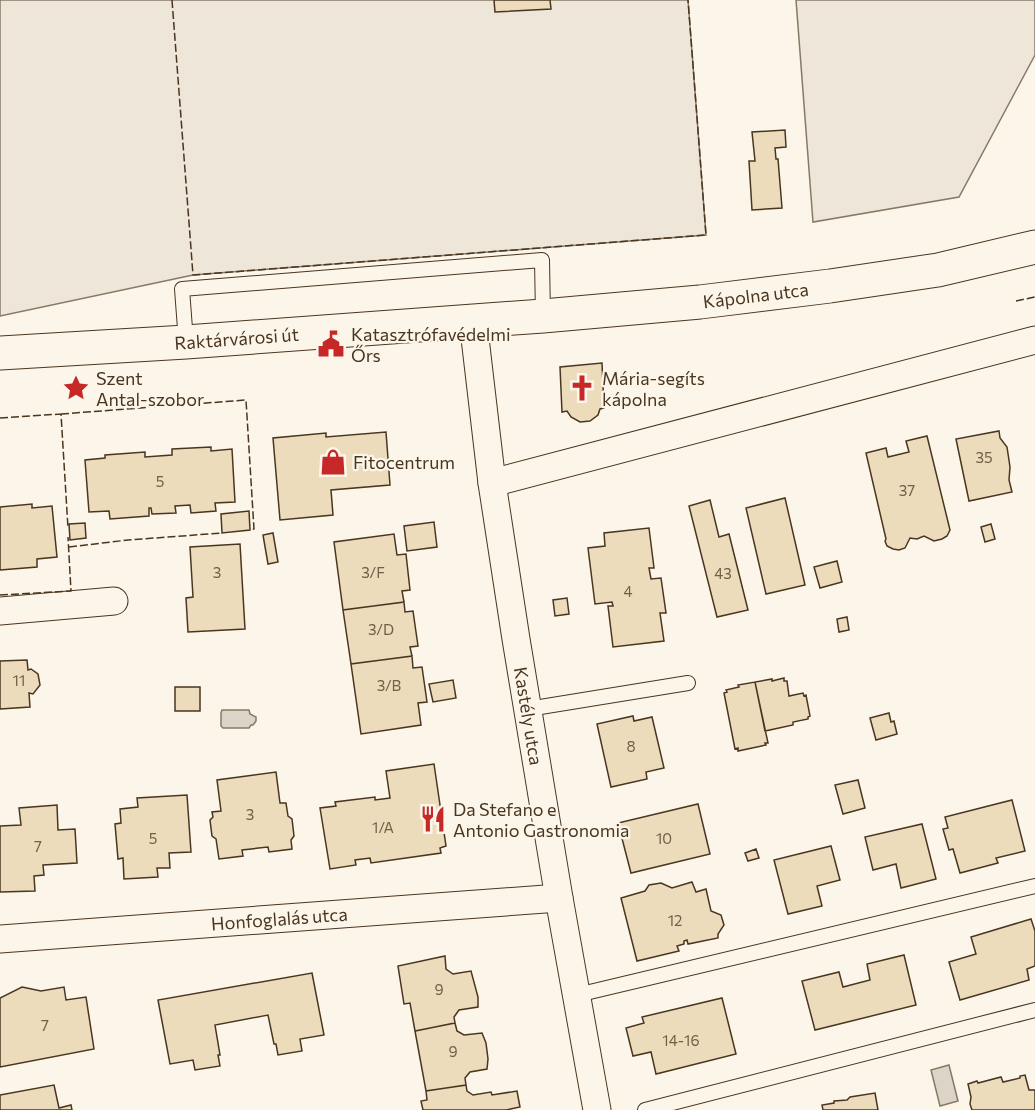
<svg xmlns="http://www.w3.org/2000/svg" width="1035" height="1110" font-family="Commissioner,sans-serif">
  <rect width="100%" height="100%" fill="#fbf6e9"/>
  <!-- green -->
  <path fill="#ede6d9" stroke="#887966" stroke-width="1.5" d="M0 0H688L706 235 193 275 0 316Z
    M796 0H1035V55L959 197 813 222Z"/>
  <!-- water -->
  <path fill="#dcd4c6" stroke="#887966" stroke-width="1.5" d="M222 710H249L250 714 256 717V721L253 725H251L249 728H223L221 726V713Z
    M949 1065 958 1101 940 1106 931 1070Z"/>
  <!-- building -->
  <path fill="#ecdcbc" stroke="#4a3520" stroke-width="1.5" d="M494 0H550L551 9 495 12Z
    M785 130 786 147 775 148 776 159H778L782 208 752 210 749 161H755L752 132Z
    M602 363 604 408 600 409 598 415 590 421 580 422 571 417 567 411 562 412 560 367Z
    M999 431 1000 438 1007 447 1010 467 1009 480 1012 492 969 501 956 439Z
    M386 432 390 485 331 490 333 515 280 520 273 438 326 433V437Z
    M927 436 950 530 947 536 942 539 934 541 924 536 917 539 910 538 905 548 899 550 893 549 887 546 885 541 886 539 866 453 886 448 888 457 909 452 906 441Z
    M211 447V451L232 449 235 502 215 503 216 511 191 513 190 505 175 506 176 513 152 514 151 508H149V516L110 519 109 511 89 512 85 460 105 458V455L145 452V457L172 455V449Z
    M785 498 805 585 766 594 746 508Z
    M710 500 719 537 729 534 748 610 717 617 689 506Z
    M32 504V508L52 506 57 557 37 559V567L0 570V507Z
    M249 511 250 530 222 533 221 514Z
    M434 522 437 547 407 551 404 526Z
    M85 523 86 538 70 540 69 524Z
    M991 524 995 539 985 542 981 527Z
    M649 528 654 568H649L651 579 661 578 666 613H660L664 641 613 647 608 606H613L612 602 595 604 588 548 605 546 604 533Z
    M273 533 278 562 268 564 263 535Z
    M394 534 397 555 406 554 410 590 402 591 404 602 343 610 334 542Z
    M240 544 245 629 188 632 186 598 193 597 190 547Z
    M837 561 842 582 820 588 814 567Z
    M567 598 569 614 555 616 553 600Z
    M404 602 405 612 413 611 418 646 410 647 412 656 351 664 343 610Z
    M847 617 849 630 839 632 837 619Z
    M412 656 413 668 422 667 427 702 418 703 421 725 361 734 351 664Z
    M27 660 28 670 31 669 38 674 40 685 33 694 29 693 30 707 0 709V661Z
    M784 678V681H787L789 696 803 693 804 696 806 695 810 716 808 717V719L793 722V725L765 731 755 682 772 679V681Z
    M453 680 456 698 433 702 429 684Z
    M755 682 768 743H765L766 745 738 751V748L735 749 724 693 727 692 726 690 739 687 738 685Z
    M175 687H200V711H175Z
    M889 713 891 722 894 721 897 734 876 740 870 718Z
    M633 716 634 721 652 717 664 768 646 772 647 779 611 787 597 724Z
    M434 764 446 846 440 848 441 853 371 863 370 858 355 860 356 865 330 869 320 808 336 806 335 802 375 797V800L390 798 386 771Z
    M276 772 280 803H286L288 816 292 819 294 836 291 840 292 849 269 852 268 847 242 850 243 856 219 859 216 839 212 836 210 820 213 817 212 812 221 811 217 780Z
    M858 780 865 808 843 814 835 785Z
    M187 795 191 852 169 853 170 868H157L158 877 124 879 123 858 118 859 115 824 121 823 120 809 138 807 137 798Z
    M1012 800 1025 851 996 858 998 863 960 873 953 849 949 850 943 829 948 828 945 817Z
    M698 804 710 854 631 873 618 823Z
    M57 805 58 830 75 829 77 863 43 865 44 875 34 876 35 891 0 892V826L21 825 19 808Z
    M922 824 936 879 901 888 896 864 873 870 865 837Z
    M831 846 840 880 817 886 822 906 788 914 774 860Z
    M756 849 759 858 748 861 745 853Z
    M692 882 696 892 706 889 711 911 721 915 724 925 718 934V938L688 944 687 940 684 941V944L677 946 679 951 637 961 621 898 645 891 649 885 661 883 672 888Z
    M1031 919 1035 931V966L1027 969 1029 980 960 1000 949 962 976 954 971 937Z
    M904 955 916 1005 815 1030 802 981 839 972 843 987 870 980 867 964Z
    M445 956 446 969 453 974 471 971 478 997V1007L459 1010 454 1017 455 1023 415 1031 410 1003 404 1004 398 966Z
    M312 973 324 1035 300 1039 302 1051 278 1055 276 1044H274L268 1015 215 1025 220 1055H218L220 1066 195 1070 193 1060 170 1064 158 1000Z
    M22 987 41 991 64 987 66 1000 86 997 94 1049 0 1067V998Z
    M722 998 736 1054 656 1074 651 1052 633 1056 626 1028 644 1023 642 1017Z
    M455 1023 457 1031 464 1035 482 1033 486 1043 488 1059 487 1069 470 1072 465 1078 466 1085 426 1091 415 1031Z
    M1025 1075 1029 1090H1035V1110H972L970 1104 971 1097 968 1084 977 1081 978 1083 1001 1077 1003 1082 1020 1078V1076Z
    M54 1085 59 1108 71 1105 72 1110H0V1095Z
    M466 1085 467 1091 473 1095 491 1092 492 1095 517 1091 520 1107 506 1110H423L421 1101 427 1100 426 1091Z
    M875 1093 878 1110H823L822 1105 834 1103V1101L847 1100 850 1097Z"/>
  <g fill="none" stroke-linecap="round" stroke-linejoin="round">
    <!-- service casing -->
    <g stroke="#4a3520" stroke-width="16">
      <path id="service" d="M186 342 182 289 542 260 543 316
        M528 709 688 683
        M577 995 1035 886
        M645 1110 1035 1010"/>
    </g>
    <!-- minor casing -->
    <g stroke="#4a3520" stroke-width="29">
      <g id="minor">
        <path id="s1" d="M473 321 492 483 516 639 559 898 597 1110"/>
        <path d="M492 483 1035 340"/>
        <path d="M0 611 114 601"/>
        <path id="s2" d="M0 939 559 898"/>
      </g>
    </g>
    <!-- secondary casing -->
    <g stroke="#4a3520" stroke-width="35">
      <g id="secondary">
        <path id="s3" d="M0 353 186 342 543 316 700 302 830 286 938 270 1035 247"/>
      </g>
    </g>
    <!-- service -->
    <use href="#service" stroke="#fbf6e9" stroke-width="14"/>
    <!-- minor -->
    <use href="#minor" stroke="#fbf6e9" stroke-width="27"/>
    <!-- secondary -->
    <use href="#secondary" stroke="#fbf6e9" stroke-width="33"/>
    <!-- fence -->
    <path stroke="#4a3520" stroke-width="1.5" stroke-dasharray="8 3" stroke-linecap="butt" d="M172 0 193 275 706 235 688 0
      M1016 301 1035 297
      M61 414 246 400 254 529 250 530
      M0 418 61 414 68 528
      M69 547 128 540 222 533
      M0 595 71 591 68 537"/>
  </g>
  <!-- icons -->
  <defs>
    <g id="civic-bare" transform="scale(2.07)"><path d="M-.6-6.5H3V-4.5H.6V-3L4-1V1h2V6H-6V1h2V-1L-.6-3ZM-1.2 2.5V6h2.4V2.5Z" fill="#c62828" stroke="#fbf6e9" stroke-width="2.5" paint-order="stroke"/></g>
    <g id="sight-bare" transform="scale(2.07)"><path d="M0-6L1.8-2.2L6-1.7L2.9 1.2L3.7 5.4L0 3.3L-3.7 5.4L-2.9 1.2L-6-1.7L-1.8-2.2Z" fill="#c62828" stroke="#fbf6e9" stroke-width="2.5" paint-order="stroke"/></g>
    <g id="church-bare" transform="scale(2.07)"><path d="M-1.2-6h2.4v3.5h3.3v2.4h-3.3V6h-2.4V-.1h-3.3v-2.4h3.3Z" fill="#c62828" stroke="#fbf6e9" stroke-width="2.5" paint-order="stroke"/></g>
    <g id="shop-bare" transform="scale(2.07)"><path d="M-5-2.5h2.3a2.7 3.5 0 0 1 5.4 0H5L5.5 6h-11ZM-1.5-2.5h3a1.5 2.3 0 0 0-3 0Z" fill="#c62828" stroke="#fbf6e9" stroke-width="2.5" paint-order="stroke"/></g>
    <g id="restaurant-bare" transform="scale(2.07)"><path d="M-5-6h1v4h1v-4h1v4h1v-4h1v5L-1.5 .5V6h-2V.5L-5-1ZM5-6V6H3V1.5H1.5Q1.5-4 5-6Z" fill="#c62828" stroke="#fbf6e9" stroke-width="2.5" paint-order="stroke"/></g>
  </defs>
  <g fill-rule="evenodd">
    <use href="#civic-bare" x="331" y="344"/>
    <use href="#sight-bare" x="76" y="388"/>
    <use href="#church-bare" x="582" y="388"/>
    <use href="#shop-bare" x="333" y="462"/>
    <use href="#restaurant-bare" x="433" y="819"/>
  </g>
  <g text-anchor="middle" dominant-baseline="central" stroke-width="4.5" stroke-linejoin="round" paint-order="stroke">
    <!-- number labels -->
    <g font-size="15" fill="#725f47">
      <text x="984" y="457">35</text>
      <text x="160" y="481">5</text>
      <text x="907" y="490">37</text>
      <text x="217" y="572">3</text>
      <text x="373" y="572">3/F</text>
      <text x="723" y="573">43</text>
      <text x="628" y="591">4</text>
      <text x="381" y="629">3/D</text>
      <text x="19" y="680">11</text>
      <text x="389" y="685">3/B</text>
      <text x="631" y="746">8</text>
      <text x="250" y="814">3</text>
      <text x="383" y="827">1/A</text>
      <text x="153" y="838">5</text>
      <text x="664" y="838">10</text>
      <text x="38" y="846">7</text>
      <text x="675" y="920">12</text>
      <text x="439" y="989">9</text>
      <text x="45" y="1025">7</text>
      <text x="681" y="1040">14-16</text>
      <text x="453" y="1051">9</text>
    </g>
    <!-- street labels -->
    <g font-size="18" fill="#4a3520" stroke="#fbf6e9">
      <text stroke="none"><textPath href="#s3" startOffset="758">Kápolna utca</textPath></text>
      <text stroke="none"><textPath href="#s3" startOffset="237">Raktárvárosi út</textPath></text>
      <text stroke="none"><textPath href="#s1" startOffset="399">Kastély utca</textPath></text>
      <text stroke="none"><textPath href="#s2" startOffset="280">Honfoglalás utca</textPath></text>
    </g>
    <!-- poi labels -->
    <g font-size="18" fill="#4a3520" stroke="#fbf6e9" text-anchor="start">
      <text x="351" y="334">Katasztrófavédelmi<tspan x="351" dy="21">Őrs</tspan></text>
      <text x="96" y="378">Szent<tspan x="96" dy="21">Antal-szobor</tspan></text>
      <text x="602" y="378">Mária-segíts<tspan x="602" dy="21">kápolna</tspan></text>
      <text x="353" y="462">Fitocentrum</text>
      <text x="453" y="809">Da Stefano e<tspan x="453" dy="21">Antonio Gastronomia</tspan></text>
    </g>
  </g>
</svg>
